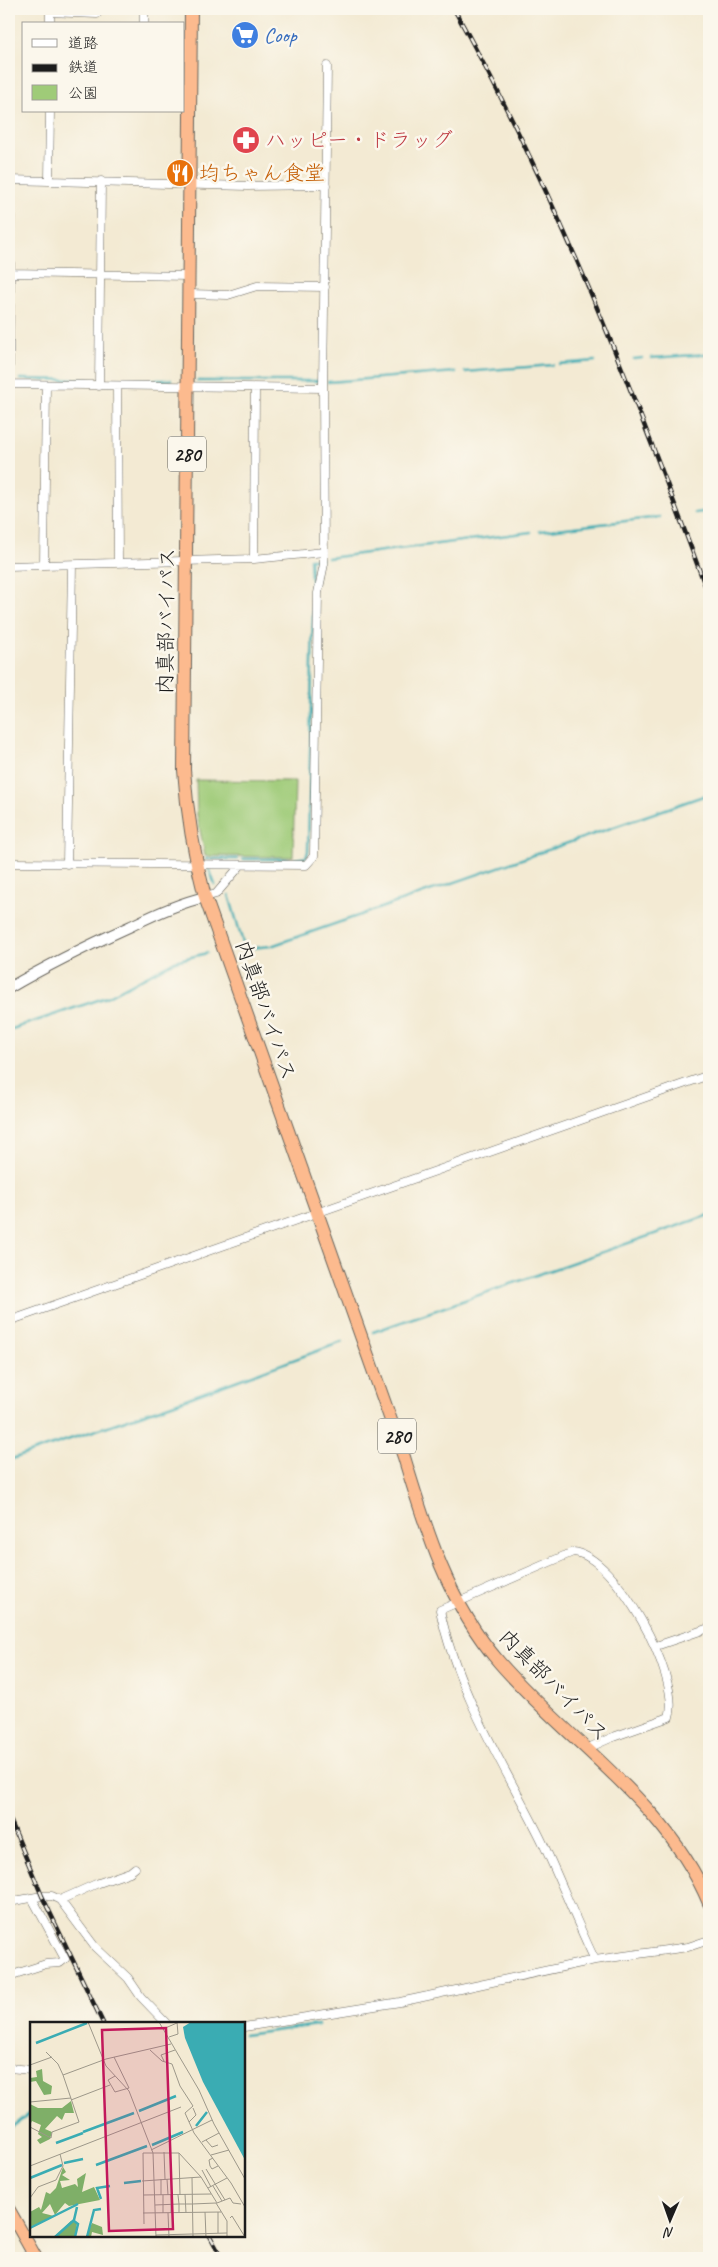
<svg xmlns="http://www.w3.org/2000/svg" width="718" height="2267" font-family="Caveat,'Klee One',sans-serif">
  <rect width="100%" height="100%" fill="#fbf7ec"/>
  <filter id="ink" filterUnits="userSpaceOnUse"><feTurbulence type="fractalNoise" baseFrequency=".02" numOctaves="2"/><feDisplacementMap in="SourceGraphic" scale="10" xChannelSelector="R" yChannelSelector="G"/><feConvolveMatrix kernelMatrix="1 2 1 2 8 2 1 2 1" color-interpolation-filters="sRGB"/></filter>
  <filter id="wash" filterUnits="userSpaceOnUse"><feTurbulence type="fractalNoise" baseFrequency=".0096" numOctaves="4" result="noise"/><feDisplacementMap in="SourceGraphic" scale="20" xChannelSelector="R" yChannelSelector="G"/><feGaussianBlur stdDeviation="1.12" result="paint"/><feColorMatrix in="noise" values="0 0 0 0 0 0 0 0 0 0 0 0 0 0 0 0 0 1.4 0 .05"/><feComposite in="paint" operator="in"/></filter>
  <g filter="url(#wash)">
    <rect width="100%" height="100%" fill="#f3ead3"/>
    <!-- green -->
    <path fill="#9fcb78" stroke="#5e744a" d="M196 780 295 781 293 857 205 856 197 815Z"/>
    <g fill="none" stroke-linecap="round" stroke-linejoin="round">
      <!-- stream -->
      <path stroke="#3aacb3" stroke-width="2.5" d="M651 358 709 354
        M634 359 642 358
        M559 364 595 361
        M465 372 553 365
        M20 379 89 380
        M112 380H171
        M197 381H321
        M328 382 456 372
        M695 513 709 511
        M540 531 660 517
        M328 558 531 532
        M206 859H238
        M243 859H288
        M295 859 306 857 308 852 313 612 310 559H321
        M209 868 215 885
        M229 895 245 950
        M239 949 271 946 709 794
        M9 1030 107 997 175 961 207 953
        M373 1332 709 1215
        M9 1460 175 1403 342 1342
        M244 2035 318 2025
        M9 2129 31 2112"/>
    </g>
  </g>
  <g filter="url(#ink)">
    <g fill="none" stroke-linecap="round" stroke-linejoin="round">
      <!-- minor casing -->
      <g stroke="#67645c" stroke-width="9">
        <path id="minor" d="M50 12 97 14V9
          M50 24V9
          M144 24V9
          M9 180 248 186 326 185
          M49 180 50 111
          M9 273 189 276
          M189 294 228 295 257 286 325 287
          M9 384 323 388
          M9 384 11 180
          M99 386 101 181
          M117 386 118 563
          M254 559 255 388
          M44 565 46 385
          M9 566 254 559 324 552
          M9 863 306 865 314 856 318 593 324 564 323 388 327 66
          M67 864 72 565
          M205 897 216 894 240 866
          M9 1321 709 1075
          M656 1646 709 1628
          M586 1749 613 1737 664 1719 669 1717C682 1678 615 1554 573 1552L440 1610C457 1692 504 1765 541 1839 560 1879 576 1921 595 1960
          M60 1900 96 1884 130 1872 135 1868
          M9 1902 42 1896H52L60 1900 95 1947 128 1978 141 1997 166 2023
          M9 1976 46 1964 60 1963 65 1959 32 1898
          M244 2027 400 2002 595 1960 688 1947 709 1940
          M9 2068 31 2070
          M22 2258 34 2253"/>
      </g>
      <!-- tertiary casing -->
      <g stroke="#67645c" stroke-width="12">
        <path id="tertiary" d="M9 988C48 965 89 945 131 926 155 914 179 903 205 897"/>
      </g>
      <!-- trunk casing -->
      <g stroke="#67645c" stroke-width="14">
        <path id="trunk" d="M191 9 184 770C187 814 194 855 205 897L404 1457C426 1530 448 1603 499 1662 568 1742 667 1802 709 1903
          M9 2210 36 2258"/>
      </g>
      <!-- minor -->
      <use href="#minor" stroke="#fff" stroke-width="8"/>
      <!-- tertiary -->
      <use href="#tertiary" stroke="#fff" stroke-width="10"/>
      <!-- trunk -->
      <use href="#trunk" stroke="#fcba8e" stroke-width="12"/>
      <!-- rail casing -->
      <g stroke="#1c1c1c" stroke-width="4.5">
        <path id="rail" d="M454 9C558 196 635 396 709 596
          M9 1817 42 1896 103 2023
          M210 2236 222 2258"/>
      </g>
      <!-- rail -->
      <use href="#rail" stroke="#fbf7ec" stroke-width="2.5" stroke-dasharray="8" stroke-linecap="butt"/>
    </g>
  </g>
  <!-- icons -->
  <defs>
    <g id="supermarket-disc" transform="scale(1.4375)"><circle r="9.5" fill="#3f7fe0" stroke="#fbf7ec"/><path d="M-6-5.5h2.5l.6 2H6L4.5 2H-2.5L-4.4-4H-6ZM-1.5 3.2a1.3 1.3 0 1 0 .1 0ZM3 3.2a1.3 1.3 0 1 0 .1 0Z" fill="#fff"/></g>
    <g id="pharmacy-disc" transform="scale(1.4375)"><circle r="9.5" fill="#e0444e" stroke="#fbf7ec"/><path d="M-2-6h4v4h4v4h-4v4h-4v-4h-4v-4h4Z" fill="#fff"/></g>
    <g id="restaurant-disc" transform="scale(1.4375)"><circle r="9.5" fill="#e8710a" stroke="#fbf7ec"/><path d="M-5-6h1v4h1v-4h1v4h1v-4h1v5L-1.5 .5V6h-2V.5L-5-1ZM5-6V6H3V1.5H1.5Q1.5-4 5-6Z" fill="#fff"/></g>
  </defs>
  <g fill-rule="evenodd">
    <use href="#supermarket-disc" x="245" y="35"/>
    <use href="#pharmacy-disc" x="246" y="140"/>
    <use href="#restaurant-disc" x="180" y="173"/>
  </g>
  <g text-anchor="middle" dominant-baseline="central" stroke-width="5" stroke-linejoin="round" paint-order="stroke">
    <!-- shield labels -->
    <g fill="#fbf7ec" stroke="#5f5e5a" stroke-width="1">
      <rect x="168" y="436.5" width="38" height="35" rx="4"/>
      <rect x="378" y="1418.5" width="38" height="35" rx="4"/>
    </g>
    <g font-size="20" font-weight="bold" fill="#1c1c1c">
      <text x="187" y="454">280</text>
      <text x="397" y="1436">280</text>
    </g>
    <!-- shop labels -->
    <g font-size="21" fill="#366cbe" stroke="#fbf7ec" text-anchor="start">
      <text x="264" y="35">Coop</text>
    </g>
    <!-- health labels -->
    <g font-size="21" fill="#be3a42" stroke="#fbf7ec" text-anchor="start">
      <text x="265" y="140">ハッピー・ドラッグ</text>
    </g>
    <!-- food labels -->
    <g font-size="21" fill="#c56008" stroke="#fbf7ec" text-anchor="start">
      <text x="199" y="173">均ちゃん食堂</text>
    </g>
    <!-- street labels -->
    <g font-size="21" fill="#1c1c1c" stroke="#fbf7ec">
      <text transform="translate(166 621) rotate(-89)">内真部バイパス</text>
      <text transform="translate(266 1010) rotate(71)">内真部バイパス</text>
      <text transform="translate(554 1685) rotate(46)">内真部バイパス</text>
    </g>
  </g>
  <!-- overview -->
  <g transform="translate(30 2022)">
    <rect width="215" height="215" fill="#f3ead3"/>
    <path d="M12 47 13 59 22 64 21 72 14 73 6 59 0 60V56L7 55 6 49ZM41 79 44 91H35L32 98 27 94 15 107 22 110 20 117 10 122 7 118 12 115 8 112 11 103 2 99 0 103V82L8 86H32ZM33 145 36 150 32 153 40 158 30 159 32 166 45 162 48 165 47 157 56 151 52 170 64 165 70 178 39 184 35 181 25 193 20 182 12 191 24 194 0 205V190L9 185 11 188 16 170 20 172 26 166ZM41 199 47 201 45 215H24ZM62 201 72 205 73 213 62 210 61 215H56Z" fill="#7faf68"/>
    <path d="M161 0H215V138L173 60 155 16 153 5Z" fill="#3aacb3"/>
    <path fill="none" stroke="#3aacb3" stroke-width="2.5" d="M6 21 57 1M109 89 146 74M166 104 177 90M53 110 104 91M26 121 53 111M122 123 153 110M34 141 53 137M66 143 117 124M0 156 32 143M94 161 111 159M71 177 67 166 80 164M44 199 48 202 45 215M0 206 48 182M25 215 44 198 47 185M57 215 64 188 71 187"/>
    <path fill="none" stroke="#9d988a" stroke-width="1" d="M58 0 76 44 99 69 123 131 126 215M129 0 169 68 184 102 215 157M133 7 147 1M139 15 148 12 147 0M120 28 132 39 142 42 150 64 163 84 155 91 164 111 201 161 215 185M16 30 28 42 33 53 76 37 141 22M84 35 99 66 85 70 78 58 85 54M134 39 131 33 145 28M0 43 22 35M41 78 80 63M0 80 41 76M159 100 166 93 163 86M0 105 21 116 22 110 49 100 33 53M176 118 182 125 188 123M172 120 189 111M121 128 182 98M134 130 135 157M149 131 150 173M181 133 199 128M183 136 179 138 180 144 182 147 188 144M0 144 151 85M176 147 195 178M172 148 181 165M162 156 163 215M131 157V173M137 157 138 173M112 159 171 155M183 164 192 179M178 166 197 156M155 172 156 191M113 173 181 172M133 173V191M141 173V191M0 176 8 165 26 158 33 144 30 132M186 181 197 199V215M187 181 200 176 203 181 211 182M162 182 186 181M125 183 149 182 148 173M175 190 176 215M188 190V211M113 191 191 190M138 191 139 215M149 191V182H162M200 196 202 194 215 215M114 202 113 131H149L171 155 187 181M126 213 197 211"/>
    <path fill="#c2185b" fill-opacity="0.15" stroke="#c2185b" stroke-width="2.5" d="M136 6 143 207 79 209 72 8Z"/>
    <rect width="215" height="215" fill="none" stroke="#1c1c1c" stroke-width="2.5"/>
  </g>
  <!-- margin -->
  <rect width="718" height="2267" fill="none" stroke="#fbf7ec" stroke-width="30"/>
  <!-- legend -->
  <rect x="22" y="22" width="162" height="90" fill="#fbf7ec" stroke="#a29f99"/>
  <rect x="32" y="39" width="25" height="8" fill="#ffffff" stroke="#a29f99"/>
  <text x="68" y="48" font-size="15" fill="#1c1c1c">道路</text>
  <rect x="32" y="64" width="25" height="8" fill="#1c1c1c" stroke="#a29f99"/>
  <text x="68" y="72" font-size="15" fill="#1c1c1c">鉄道</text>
  <rect x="32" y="85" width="25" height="15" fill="#9fcb78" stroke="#a29f99"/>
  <text x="68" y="98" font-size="15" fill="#1c1c1c">公園</text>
  <!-- north arrow -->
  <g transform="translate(670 2220) rotate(182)" stroke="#fbf7ec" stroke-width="4" paint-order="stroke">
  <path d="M0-4L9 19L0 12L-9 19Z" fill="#1c1c1c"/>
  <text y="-8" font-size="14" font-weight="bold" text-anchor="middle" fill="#1c1c1c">N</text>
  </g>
</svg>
